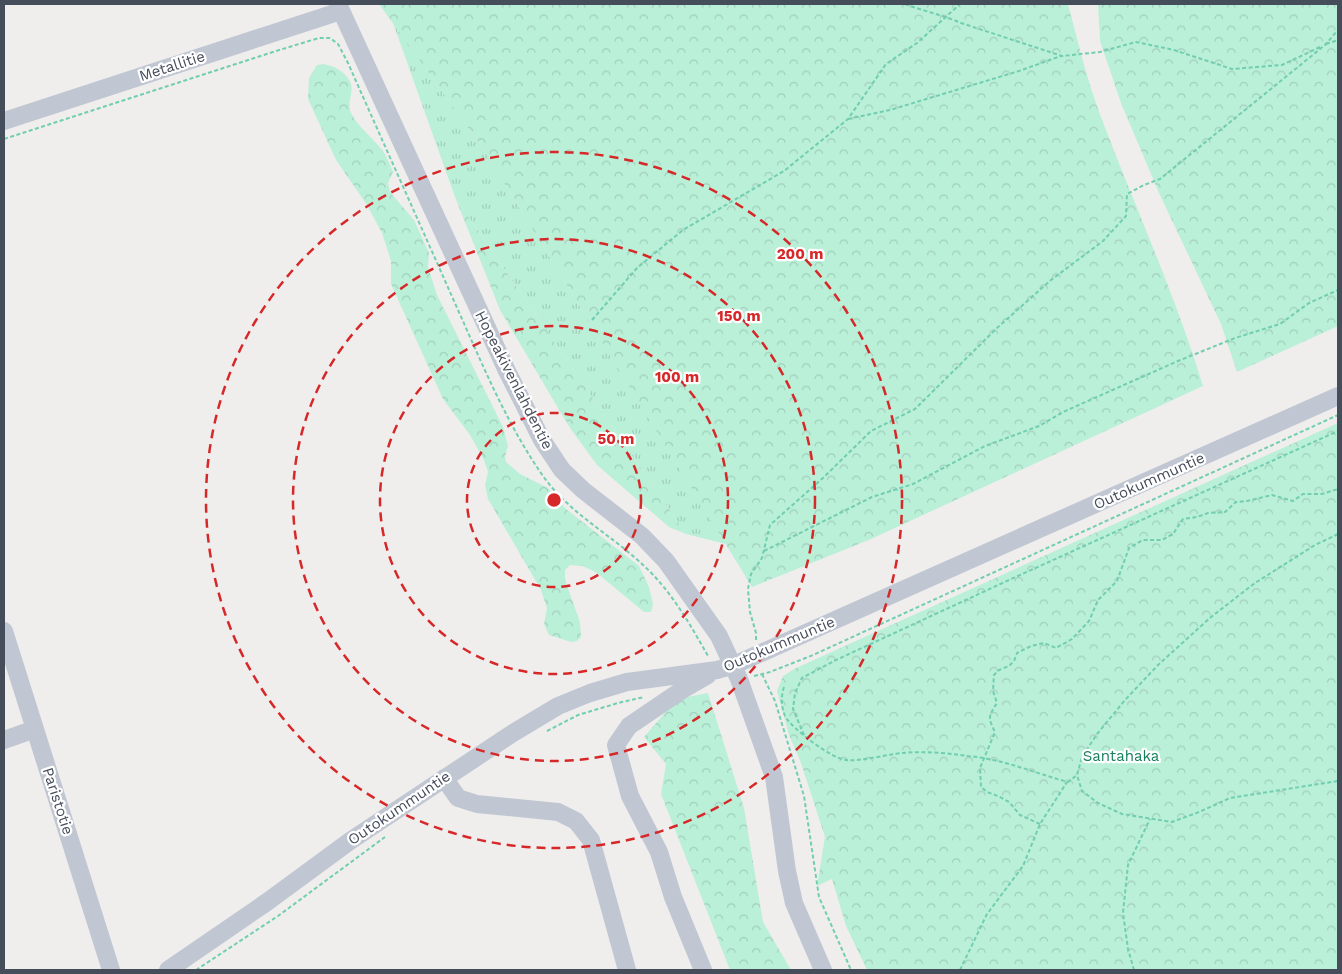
<svg xmlns="http://www.w3.org/2000/svg" width="1342" height="974" font-family="'Work Sans',sans-serif">
  <defs>
    <pattern id="grass-tufts" width="24" height="20" patternUnits="userSpaceOnUse" patternTransform="scale(1.25)"><rect width="24" height="20" fill="#baefd8"/><path d="M3 7l-1-3M5 7V3M7 7l1-3M15 17l-1-3M17 17v-4M19 17l1-3" fill="none" stroke="#a1cfbc"/></pattern>
    <pattern id="forest-crowns" width="20" height="18" patternUnits="userSpaceOnUse" patternTransform="scale(1.25)"><rect width="20" height="18" fill="#baefd8"/><path d="M2 6a3 3 0 1 1 6 0M12 15a3 3 0 1 1 6 0" fill="none" stroke="#a1cfbc"/></pattern>
  </defs>
  <rect width="100%" height="100%" fill="#f0eeed"/>
  <!-- grass -->
  <path fill="url(#grass-tufts)" d="M393 23 482 147 726 544 686 534 455 197Z"/>
  <!-- forest -->
  <path fill="url(#forest-crowns)" d="M379 4H1068C1078 42 1087 80 1101 117 1135 207 1175 294 1203 386L871 539 752 587 482 147Z
    M1098 4H1338V326L1237 372 1221 324 1159 193 1121 103 1100 41Z
    M324 64C334 66 344 71 349 80 356 90 346 101 351 113 359 128 373 138 383 151 387 157 390 165 393 172L388 183 390 192 414 220 429 253 428 267 437 295 503 427 508 446 505 457 506 462 520 474 548 488 566 509 639 566 649 587 653 604 651 612H644L597 573 583 566 570 565 565 570V580L580 622 581 637 577 641 571 642 549 635 544 624 547 608 541 590 488 499 485 485 488 472 484 460 470 435 443 399 391 284V261L382 233 367 205 336 160 308 99 309 78 317 65Z
    M455 197 686 534 669 527 597 465 570 428 500 310Z
    M1338 423V970H867L846 926 832 879 817 886 825 837 801 763 789 735 777 691 783 676 796 668Z
    M708 693 744 808 763 922 791 970H730L661 794 666 764 644 737 677 699Z"/>
  <g fill="none" stroke-linecap="round" stroke-linejoin="round">
    <!-- path -->
    <path stroke="#71ceb0" stroke-width="2" stroke-dasharray="4 2.5" stroke-linecap="butt" d="M905 4C923 11 943 15 961 23L1062 56 1100 52 1136 42 1174 50 1232 69 1282 65 1320 47
      M1326 44 1338 40
      M848 119 890 110 1019 71 1061 56
      M4 139 276 51 319 38H330L338 44 348 63C383 142 419 222 454 301 481 361 506 423 543 476 569 513 610 534 642 564 670 589 690 624 708 656
      M592 320 637 268 683 230 784 171 848 119 886 64 917 43 960 4
      M1338 534 1315 545 1255 583 1211 617 1158 665 1125 700 1097 734 1082 757 1077 775 1082 791 1098 803 1122 814 1172 822 1199 812 1230 798 1338 781
      M764 551 872 497 913 484 985 446 1039 426 1063 412 1178 361 1235 338 1280 324 1309 303 1338 290
      M756 640V633L750 612 748 589 751 574 762 558 770 525 824 477 871 431 915 409 997 328 1051 280 1103 241 1126 216 1127 194 1144 185 1160 179 1325 45 1338 30
      M762 674 775 701 804 796 819 897 851 970
      M754 676 770 672 813 655 1338 415
      M784 687C781 696 781 706 785 716 791 728 832 759 846 760 859 762 888 754 903 753 924 751 947 753 968 756 1003 759 1034 773 1068 782L1077 775
      M547 731 578 715 618 703 644 697
      M804 735 793 709 795 693 802 678 836 660 1009 580 1338 431
      M1040 824 1020 815 1009 802 998 796 987 792 981 787 980 768 995 732C988 718 988 717 997 703L993 691 994 675 999 670 1009 666 1014 661 1017 653 1031 646 1044 643 1056 648 1072 639 1089 621 1098 600 1117 581 1129 548 1143 540H1162L1173 534 1183 519 1197 517 1208 513 1225 512 1236 502 1247 501 1272 495 1293 501 1303 494H1322L1338 489
      M196 970 278 916 385 837
      M960 970 987 914 1023 866 1040 824 1067 782
      M1134 970 1128 949 1123 913 1128 865 1150 819"/>
    <!-- minor -->
    <path stroke="#c0c7d3" stroke-width="18" d="M338 4 507 371 542 440 562 470 583 490 642 536 666 561 719 636 739 679 774 777 787 871 794 903 823 970
      M4 121 341 11
      M4 631 111 970
      M4 740 35 729
      M444 778 458 798 477 804 558 812 576 821 591 840 627 970
      M168 970 267 902 350 841 513 733 558 706 590 693 627 682 717 670 734 665 1338 396
      M703 970 673 897 659 852 630 796 616 745 629 726 682 690 708 675"/>
  </g>
  <!-- distance rings -->
  <g fill="none" stroke="#d62828" stroke-width="2.5" stroke-dasharray="9 6">
    <circle cx="554" cy="500" r="87"/>
    <circle cx="554" cy="500" r="174"/>
    <circle cx="554" cy="500" r="261"/>
    <circle cx="554" cy="500" r="348"/>
  </g>
  <g text-anchor="middle" dominant-baseline="central" stroke-width="4.5" stroke-linejoin="round" paint-order="stroke">
    <!-- street labels -->
    <g font-size="15" fill="#454d5b" stroke="#fff">
      <text transform="translate(172 66) rotate(-18)">Metallitie</text>
      <text transform="translate(514 380) rotate(63)">Hopeakivenlahdentie</text>
      <text transform="translate(1149 481) rotate(-24)">Outokummuntie</text>
      <text transform="translate(779 644) rotate(-23)">Outokummuntie</text>
      <text transform="translate(58 801) rotate(72)">Paristotie</text>
      <text transform="translate(399 808) rotate(-34)">Outokummuntie</text>
    </g>
    <!-- park labels -->
    <g font-size="15" fill="#157e5b" stroke="#fff">
      <text x="1121" y="756">Santahaka</text>
    </g>
  </g>
  <circle cx="554" cy="500" r="8" fill="#d62828" stroke="#fff" stroke-width="2.5"/>
  <g font-size="15" text-anchor="middle" font-weight="bold" fill="#d62828" stroke="#fff" stroke-width="4.5" stroke-linejoin="round" paint-order="stroke">
    <text x="800" y="259">200 m</text>
    <text x="739" y="321">150 m</text>
    <text x="677" y="382">100 m</text>
    <text x="616" y="444">50 m</text>
  </g>
  <!-- border -->
  <rect width="1342" height="974" fill="none" stroke="#454d5b" stroke-width="10"/>
</svg>
